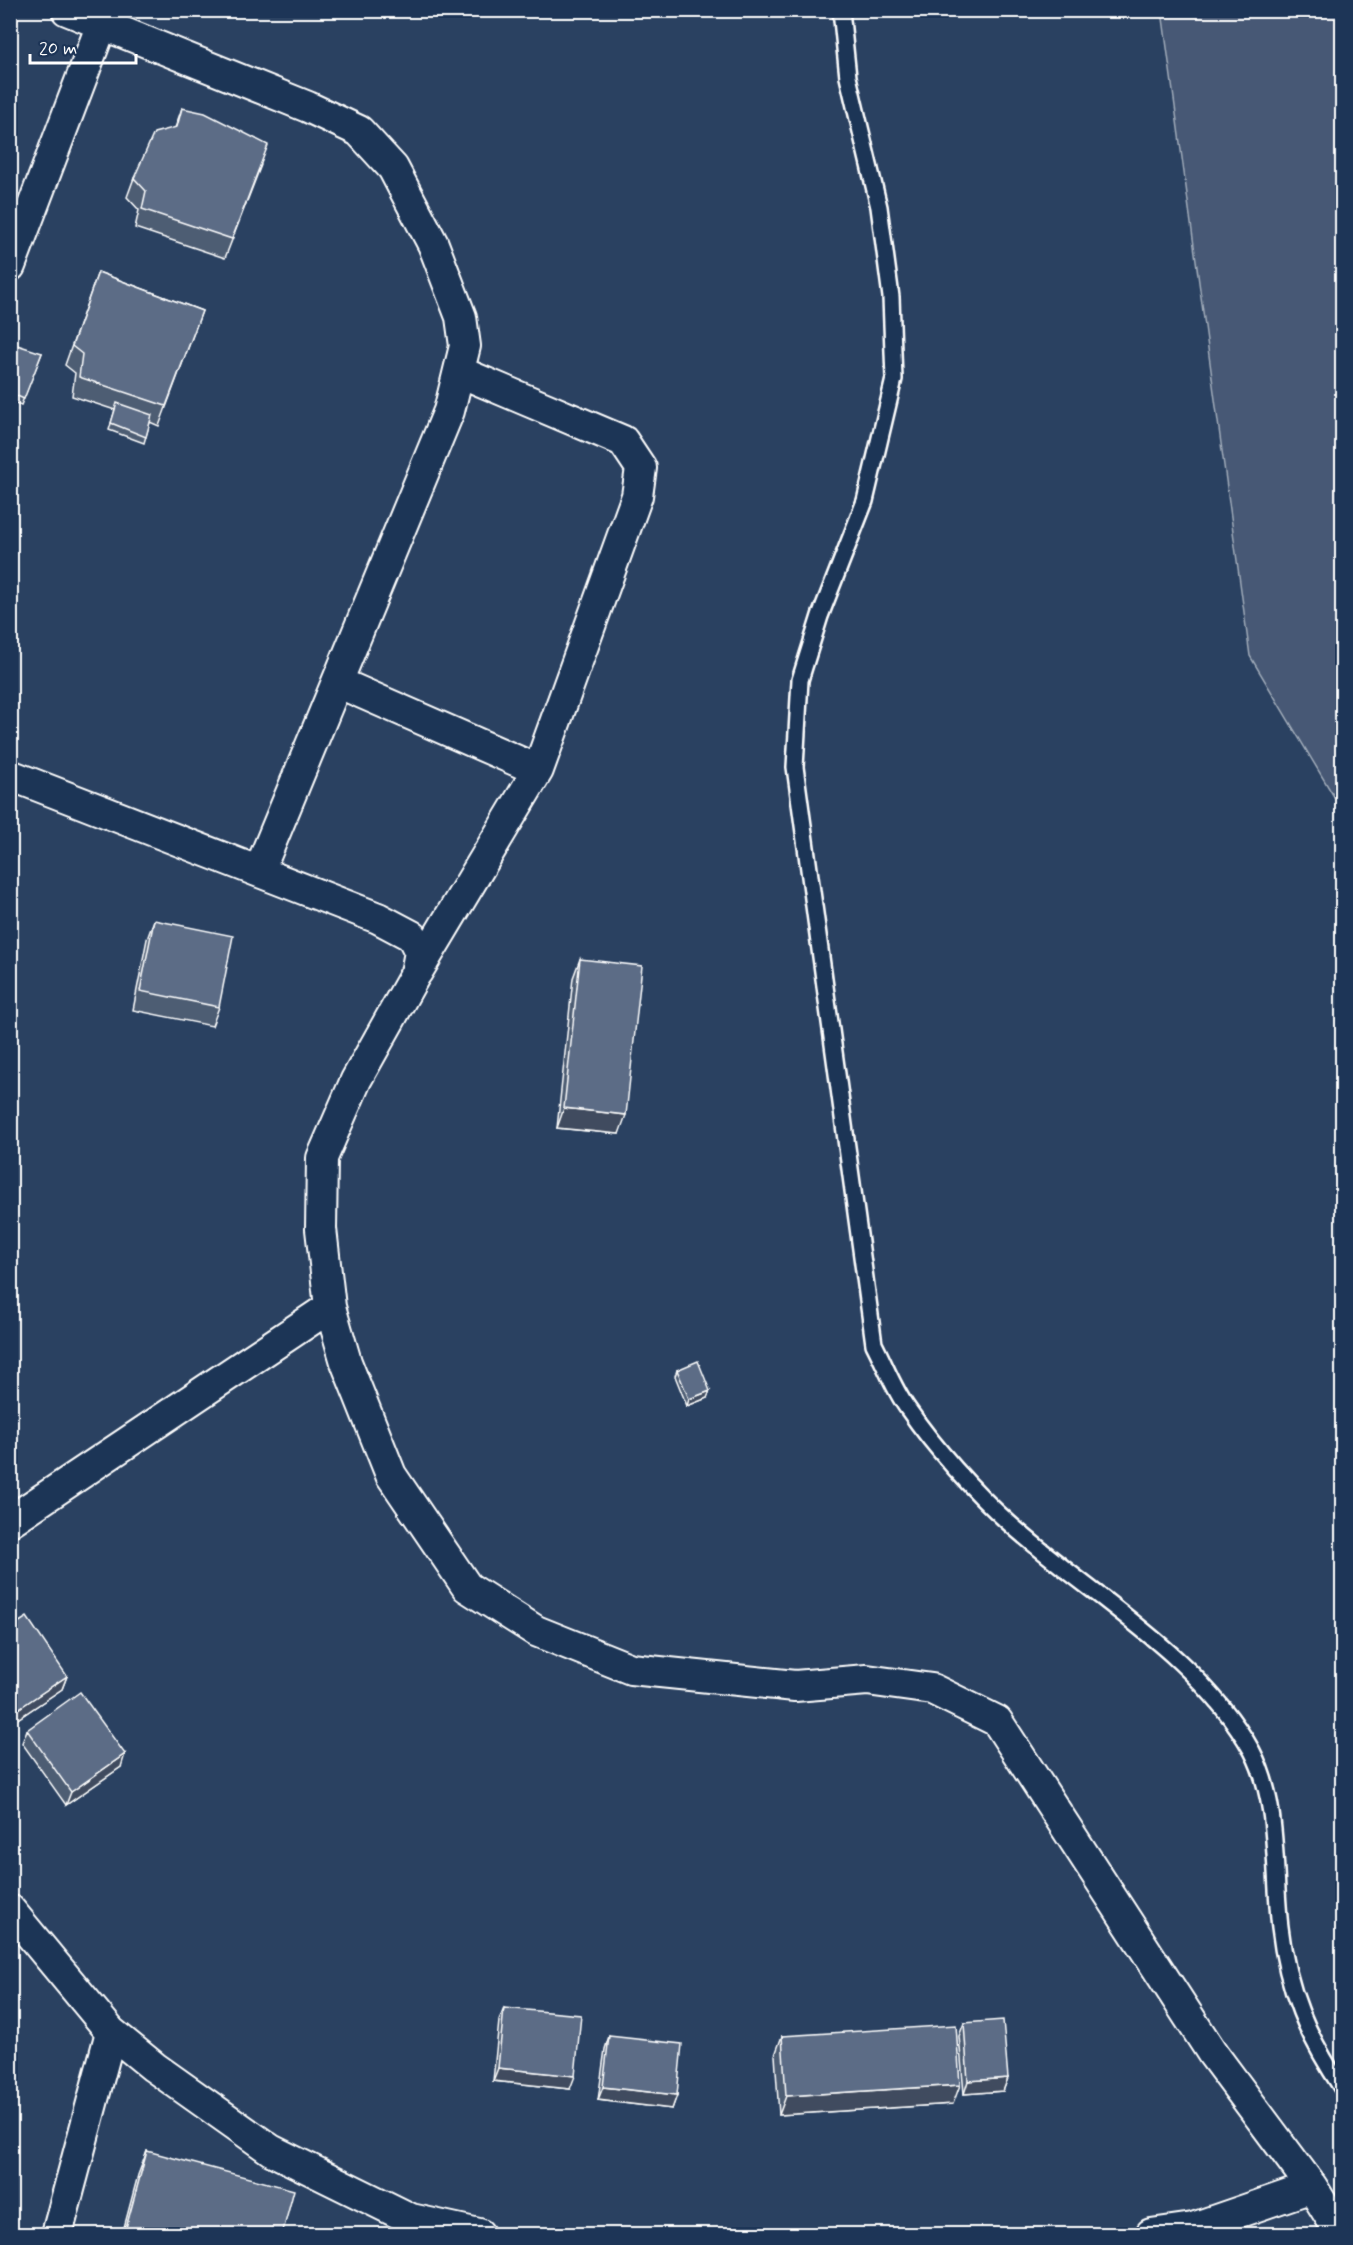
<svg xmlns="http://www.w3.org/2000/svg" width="1353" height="2245" font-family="Mynerve,sans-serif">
  <rect width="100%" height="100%" fill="#2a4161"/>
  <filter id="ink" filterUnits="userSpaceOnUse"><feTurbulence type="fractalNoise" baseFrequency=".0167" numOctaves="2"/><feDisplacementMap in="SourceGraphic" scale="12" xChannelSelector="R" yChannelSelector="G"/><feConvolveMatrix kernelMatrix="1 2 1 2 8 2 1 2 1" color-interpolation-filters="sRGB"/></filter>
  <g filter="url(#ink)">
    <!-- green -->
    <path fill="#465975" stroke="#a2acba" stroke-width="1.5" d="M1162 11H1342V810L1250 656Z"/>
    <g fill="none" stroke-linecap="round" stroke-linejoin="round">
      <!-- lane casing -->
      <g stroke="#fff" stroke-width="20">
        <path id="lane" d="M841 10 848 77 879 207 891 297 894 379 865 501 820 616 800 680 795 767 874 1344C885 1365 894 1390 908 1409 935 1448 973 1491 1009 1523 1089 1595 1199 1655 1252 1751 1280 1804 1273 1870 1280 1927 1287 1990 1308 2037 1342 2088"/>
      </g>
      <!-- street casing -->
      <g stroke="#fff" stroke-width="34">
        <path id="street" d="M67 10 308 107 359 131 393 168 433 244 461 317 465 346 449 411 259 871
          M10 266 102 24
          M337 682 538 770
          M10 775 378 918 412 936 420 952 416 973 356 1080 322 1158 321 1229 330 1307 346 1362 391 1475 467 1587 536 1631 631 1669 795 1686 867 1680 932 1689 997 1721 1213 2054 1312 2187
          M417 972 538 770 637 496 641 468 623 441 460 372
          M10 1521 330 1307
          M10 1910 111 2032 154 2067 271 2150 411 2219 479 2234
          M57 2234 111 2032
          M1151 2234 1193 2228 1312 2187 1341 2234"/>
      </g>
      <!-- lane -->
      <use href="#lane" stroke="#1d3557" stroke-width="15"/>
      <!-- street -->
      <use href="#street" stroke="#1d3557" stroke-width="30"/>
    </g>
    <!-- wall -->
    <path fill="#4e5d73" stroke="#fff" stroke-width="1.5" d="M182 108 261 165 225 258 135 228 139 210 127 197 134 178 175 128Z
      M98 272 202 311 159 426 150 422 144 443 109 430 115 410 72 396 75 373 65 365Z
      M10 353H42L21 405 10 401Z
      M154 920 219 1007 212 1026 133 1010 147 939Z
      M580 959 619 1134 557 1128 573 978Z
      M677 1370 707 1398 687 1406 675 1376Z
      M10 1628 67 1676 62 1689 13 1722 10 1718Z
      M27 1730 121 1767 66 1805 22 1743Z
      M504 2008 570 2089 493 2081 499 2021Z
      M964 2023 1008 2078 1003 2091 964 2094 959 2036Z
      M609 2036 677 2095 672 2109 598 2100 605 2049Z
      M782 2036 953 2104 779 2115 775 2055Z
      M147 2151 282 2235H122L138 2175Z"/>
    <!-- shaded-wall -->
    <path fill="#404c5e" stroke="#fff" stroke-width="1.5" d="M564 1108 626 1115 619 1134 557 1128Z
      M710 1391 707 1398 687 1406 689 1399Z
      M67 1676 62 1689 13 1722 18 1709Z
      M125 1754 121 1767 66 1805 71 1792Z
      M498 2068 575 2076 570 2089 493 2081Z
      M1008 2078 1003 2091 964 2094 968 2081Z
      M960 2085 953 2104 779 2115 786 2096Z
      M603 2087 677 2095 672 2109 598 2100Z"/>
    <!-- building -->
    <path fill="#5b6c86" stroke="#fff" stroke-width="1.5" d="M182 108 205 113 268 145 232 239 142 209 146 191 134 178 154 133 177 127Z
      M98 272 202 311 166 406 79 377 82 354 72 346Z
      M14 344 42 353 24 399 10 393V353Z
      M117 403 152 415 146 437 111 423Z
      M154 920 233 936 219 1007 140 991Z
      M580 959 642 966 626 1115 564 1108Z
      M698 1361 710 1391 689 1399 677 1370Z
      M27 1617 67 1676 18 1709 10 1698V1628Z
      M80 1692 125 1754 71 1792 27 1730Z
      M504 2008 581 2015 575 2076 498 2068Z
      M1003 2020 1008 2078 968 2081 964 2023Z
      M956 2025 960 2085 786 2096 782 2036Z
      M609 2036 682 2044 677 2095 603 2087Z
      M147 2151 294 2190 282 2235H124Z"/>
  </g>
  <!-- margin -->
  <rect width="1353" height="2245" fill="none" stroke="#1d3557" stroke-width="36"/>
  <rect x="18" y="18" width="1317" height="2209" fill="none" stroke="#fff" stroke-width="2" filter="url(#ink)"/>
  <!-- scale -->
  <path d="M30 54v9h106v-9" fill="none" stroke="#ffffff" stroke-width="3"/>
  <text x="39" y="54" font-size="18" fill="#ffffff" stroke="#1d3557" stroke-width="4.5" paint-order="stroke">20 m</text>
</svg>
